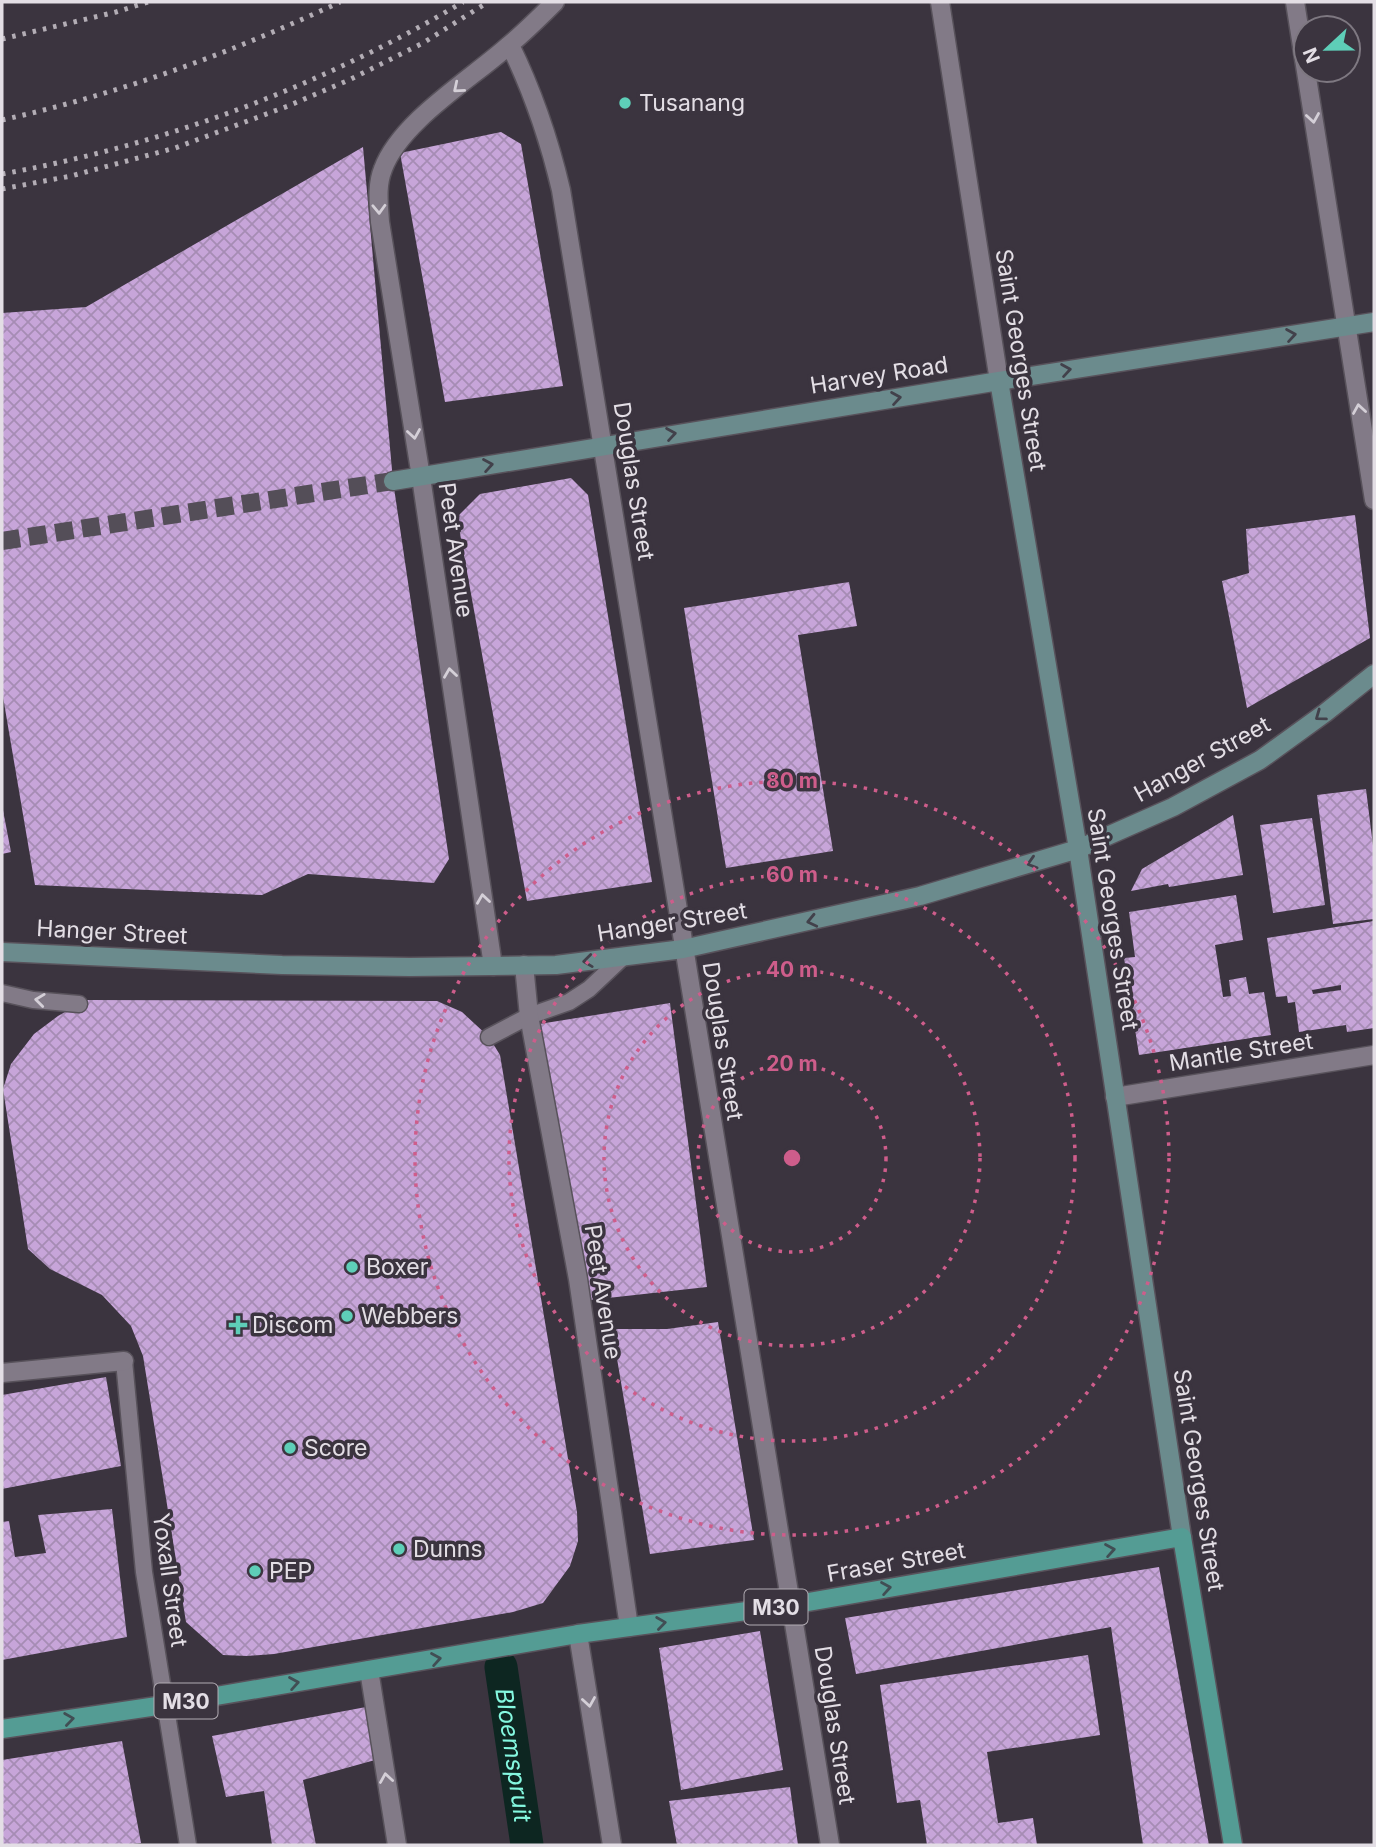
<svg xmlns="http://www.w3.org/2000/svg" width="1376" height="1847" font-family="Inter,sans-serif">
  <defs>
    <pattern id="building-cross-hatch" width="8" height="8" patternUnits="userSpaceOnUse" patternTransform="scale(1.75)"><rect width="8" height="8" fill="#c7a5d9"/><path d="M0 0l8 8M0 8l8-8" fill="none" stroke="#a68cb4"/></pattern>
  </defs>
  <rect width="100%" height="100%" fill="#3b343f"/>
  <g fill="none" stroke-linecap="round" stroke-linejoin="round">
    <!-- canal -->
    <path stroke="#0d2621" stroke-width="33" id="s1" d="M501 1667 527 1845"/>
  </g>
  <!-- building -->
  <path fill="url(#building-cross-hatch)" fill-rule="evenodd" d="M501 132 521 144 563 386 445 402 400 153Z
    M363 147 393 481 449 859 434 883 308 874 262 895 35 885 2 691V313L86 307Z
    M571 478 588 495 652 882 527 901 457 517 480 494Z
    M1355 515 1370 638 1247 708 1222 581 1249 573 1246 529Z
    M849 582 857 626 798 635 833 851 726 868 684 608Z
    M1366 789 1374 854V919L1333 924 1317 795Z
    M2 805 11 852 2 854Z
    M1233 815 1243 875 1169 887 1168 884 1131 891 1142 869Z
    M1312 818 1325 905 1273 913 1260 825Z
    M1236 895 1243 940 1215 945 1223 997 1231 996 1229 980 1246 977 1249 994 1264 992 1271 1035 1139 1055 1124 958 1135 957 1129 912Z
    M1374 921V1028L1347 1032 1346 1025 1299 1032 1295 1002 1288 1003 1287 996 1276 997 1267 938ZM1341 985V990L1313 994 1312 990Z
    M86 1000 437 1001 462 1012 489 1037 500 1055 577 1512 578 1541 570 1566 543 1603 513 1612 274 1654 247 1656 223 1655 186 1622 143 1356 131 1326 102 1295 50 1269 28 1249 3 1089 11 1064 34 1034 58 1016Z
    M670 1003 707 1287 590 1300 533 1025Z
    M718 1322 754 1540 650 1554 612 1329H667Z
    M106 1377 121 1466 2 1489V1395Z
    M112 1509 127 1637 2 1660V1522L9 1521 15 1557 46 1553 38 1515Z
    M1159 1567 1209 1845H1143L1111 1627 856 1674 845 1618Z
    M760 1631 783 1770 681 1790 659 1648Z
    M1088 1655 1100 1735 987 1752 998 1823 1033 1818 1037 1845H927L920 1800 897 1803 880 1685Z
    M366 1707 375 1760 303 1780 316 1845H272L264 1791 226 1797 212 1736Z
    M122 1741 141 1843 124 1845H2V1760Z
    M790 1787 798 1845H677L669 1801Z"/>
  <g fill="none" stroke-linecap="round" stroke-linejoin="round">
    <!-- secondary-tunnel -->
    <path stroke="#544e58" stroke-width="18" stroke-dasharray="18 9" stroke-linecap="butt" d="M2 541 393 481"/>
    <!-- lane casing -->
    <g stroke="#58525b" stroke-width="19">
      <path id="lane" d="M2 993 33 1000 79 1004
        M489 1037 529 1016 569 1002 589 989 623 957
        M124 1361 144 1572 188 1845"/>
    </g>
    <!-- street casing -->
    <g stroke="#58525b" stroke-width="21">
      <path id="street" d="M940 2 999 381
        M1295 2 1374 500
        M510 45C533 92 549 139 561 190L830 1845
        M524 965 529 1016 578 1279 629 1627
        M493 966 421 477 380 222C379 205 376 186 383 169 400 122 471 79 508 46 525 32 540 17 555 2
        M1115 1097 1374 1055
        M2 1373 124 1361
        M578 1634 612 1845
        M369 1670 397 1845"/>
    </g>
    <!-- secondary casing -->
    <g stroke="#58525b" stroke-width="21">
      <path id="secondary" d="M999 381 1078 849 1182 1537
        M393 481 999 381 1374 322
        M2 952 282 965 410 967 556 965 683 949 920 896 1078 849 1173 807 1260 760 1325 713 1374 674"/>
    </g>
    <!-- primary casing -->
    <g stroke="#58525b" stroke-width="21">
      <path id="primary" d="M2 1729 164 1705 578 1634 791 1605 1182 1537 1233 1845"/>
    </g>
    <!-- lane -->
    <use href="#lane" stroke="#827a87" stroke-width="16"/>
    <!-- street -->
    <use href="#street" stroke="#827a87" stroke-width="18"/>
    <!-- secondary -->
    <use href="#secondary" stroke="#6b8b8d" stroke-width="18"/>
    <!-- primary -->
    <use href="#primary" stroke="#549c94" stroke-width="18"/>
    <!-- rail -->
    <path stroke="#b3adb5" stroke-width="5" stroke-dasharray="3.5 7" stroke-linecap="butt" d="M2 39 116 12 148 2
      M2 120C119 94 231 53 340 2
      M2 174C164 145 322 86 463 2
      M2 189 71 176 175 148 288 106 349 80 423 43 488 2"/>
  </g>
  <!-- one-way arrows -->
  <defs><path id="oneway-chevron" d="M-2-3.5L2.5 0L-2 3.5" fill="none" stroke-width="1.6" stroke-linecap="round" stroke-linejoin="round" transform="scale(1.75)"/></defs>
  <g stroke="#d4cfd7">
    <use href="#oneway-chevron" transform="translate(458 88) rotate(140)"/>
    <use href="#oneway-chevron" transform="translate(1313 118) rotate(81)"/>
    <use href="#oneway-chevron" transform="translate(379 209) rotate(88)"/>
    <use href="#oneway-chevron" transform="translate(1359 409) rotate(-99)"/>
    <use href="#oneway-chevron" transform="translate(414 434) rotate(81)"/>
    <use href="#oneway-chevron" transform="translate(450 673) rotate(-98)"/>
    <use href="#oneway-chevron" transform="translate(483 899) rotate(-98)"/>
    <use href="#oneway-chevron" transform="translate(40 1000) rotate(-173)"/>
    <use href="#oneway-chevron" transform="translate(589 1702) rotate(81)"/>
    <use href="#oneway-chevron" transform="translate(386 1778) rotate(-99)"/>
  </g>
  <g stroke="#42414b">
    <use href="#oneway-chevron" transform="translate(1291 335) rotate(-9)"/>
    <use href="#oneway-chevron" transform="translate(1066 370) rotate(-9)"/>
    <use href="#oneway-chevron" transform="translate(896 398) rotate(-9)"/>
    <use href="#oneway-chevron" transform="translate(671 434) rotate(-9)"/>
    <use href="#oneway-chevron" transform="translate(488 465) rotate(-10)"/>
    <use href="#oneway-chevron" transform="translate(1320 716) rotate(144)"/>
    <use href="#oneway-chevron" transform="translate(1032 863) rotate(163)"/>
    <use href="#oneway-chevron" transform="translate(812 921) rotate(167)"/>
    <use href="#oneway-chevron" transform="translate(588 961) rotate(173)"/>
  </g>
  <g stroke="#414e54">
    <use href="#oneway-chevron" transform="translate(1110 1550) rotate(-10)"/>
    <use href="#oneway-chevron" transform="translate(886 1588) rotate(-10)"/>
    <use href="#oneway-chevron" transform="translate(661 1623) rotate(-8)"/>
    <use href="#oneway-chevron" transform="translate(436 1659) rotate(-10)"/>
    <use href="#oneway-chevron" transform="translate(294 1683) rotate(-10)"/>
    <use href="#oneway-chevron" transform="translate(69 1719) rotate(-8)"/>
  </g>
  <!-- distance rings -->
  <g fill="none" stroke="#ce5d8b" stroke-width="3.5" stroke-dasharray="3.5 7">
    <circle cx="792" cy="1158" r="94"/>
    <circle cx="792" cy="1158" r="188"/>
    <circle cx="792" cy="1158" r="283"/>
    <circle cx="792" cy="1158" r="377"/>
  </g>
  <!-- markers -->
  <g fill="#5eceb8" stroke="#3b343f" stroke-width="2.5">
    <circle cx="625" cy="103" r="7"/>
    <circle cx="352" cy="1267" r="7"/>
    <circle cx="347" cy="1316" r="7"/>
    <path d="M234.5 1314.5h7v7h7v7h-7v7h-7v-7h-7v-7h7z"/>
    <circle cx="290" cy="1448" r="7"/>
    <circle cx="399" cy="1549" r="7"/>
    <circle cx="255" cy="1571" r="7"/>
  </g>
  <g text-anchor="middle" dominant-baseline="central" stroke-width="7" stroke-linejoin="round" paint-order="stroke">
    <!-- shield labels -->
    <g fill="#3b343f" stroke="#b1abb3" stroke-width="2">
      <rect x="744.5" y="1589.5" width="63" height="35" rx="5"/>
      <rect x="154.5" y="1683.5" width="63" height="35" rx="5"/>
    </g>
    <g font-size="21" font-weight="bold" fill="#e3dee5">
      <text x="776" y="1607">M30</text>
      <text x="186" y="1701">M30</text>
    </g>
    <!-- poi labels -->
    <g font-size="23" fill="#e3dee5" stroke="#3b343f" text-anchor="start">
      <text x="639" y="103">Tusanang</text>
      <text x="366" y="1267">Boxer</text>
      <text x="361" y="1316">Webbers</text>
      <text x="252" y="1325">Discom</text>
      <text x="304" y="1448">Score</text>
      <text x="413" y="1549">Dunns</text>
      <text x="269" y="1571">PEP</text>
    </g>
    <!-- street labels -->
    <g font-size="23" fill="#e3dee5" stroke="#3b343f">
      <text transform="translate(1021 360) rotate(81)">Saint Georges Street</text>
      <text transform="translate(879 375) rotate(-9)">Harvey Road</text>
      <text transform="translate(634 481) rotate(81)">Douglas Street</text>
      <text transform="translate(456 550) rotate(82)">Peet Avenue</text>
      <text transform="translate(1202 759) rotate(-29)">Hanger Street</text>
      <text transform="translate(1113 919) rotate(81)">Saint Georges Street</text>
      <text transform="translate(672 922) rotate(-9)">Hanger Street</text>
      <text transform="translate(112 932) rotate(3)">Hanger Street</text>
      <text transform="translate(723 1041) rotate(81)">Douglas Street</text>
      <text transform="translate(1241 1052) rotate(-9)">Mantle Street</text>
      <text transform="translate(603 1292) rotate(81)">Peet Avenue</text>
      <text transform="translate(1199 1480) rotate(81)">Saint Georges Street</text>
      <text transform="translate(896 1562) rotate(-10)">Fraser Street</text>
      <text transform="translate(170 1580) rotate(82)">Yoxall Street</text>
      <text transform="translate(835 1725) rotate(81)">Douglas Street</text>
    </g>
    <!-- water labels -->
    <g font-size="24" font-style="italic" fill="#85f8e0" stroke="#3b343f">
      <text stroke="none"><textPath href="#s1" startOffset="89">Bloemspruit</textPath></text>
    </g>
  </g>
  <circle cx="792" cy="1158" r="10" fill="#ce5d8b" stroke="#3b343f" stroke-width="3.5"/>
  <g font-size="21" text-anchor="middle" font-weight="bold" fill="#ce5d8b" stroke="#3b343f" stroke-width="7" stroke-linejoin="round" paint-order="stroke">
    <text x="792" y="788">80 m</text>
    <text x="792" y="882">60 m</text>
    <text x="792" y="977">40 m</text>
    <text x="792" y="1071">20 m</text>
  </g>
  <!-- border -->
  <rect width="1376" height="1847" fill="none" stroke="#e3dee5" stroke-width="7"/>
  <!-- north arrow -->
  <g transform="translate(1327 49) rotate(248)"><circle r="33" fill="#3b343f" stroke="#7e7881" stroke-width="2"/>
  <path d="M0-5L12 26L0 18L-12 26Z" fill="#5eceb8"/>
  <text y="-10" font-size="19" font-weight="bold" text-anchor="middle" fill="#e3dee5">N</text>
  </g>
</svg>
